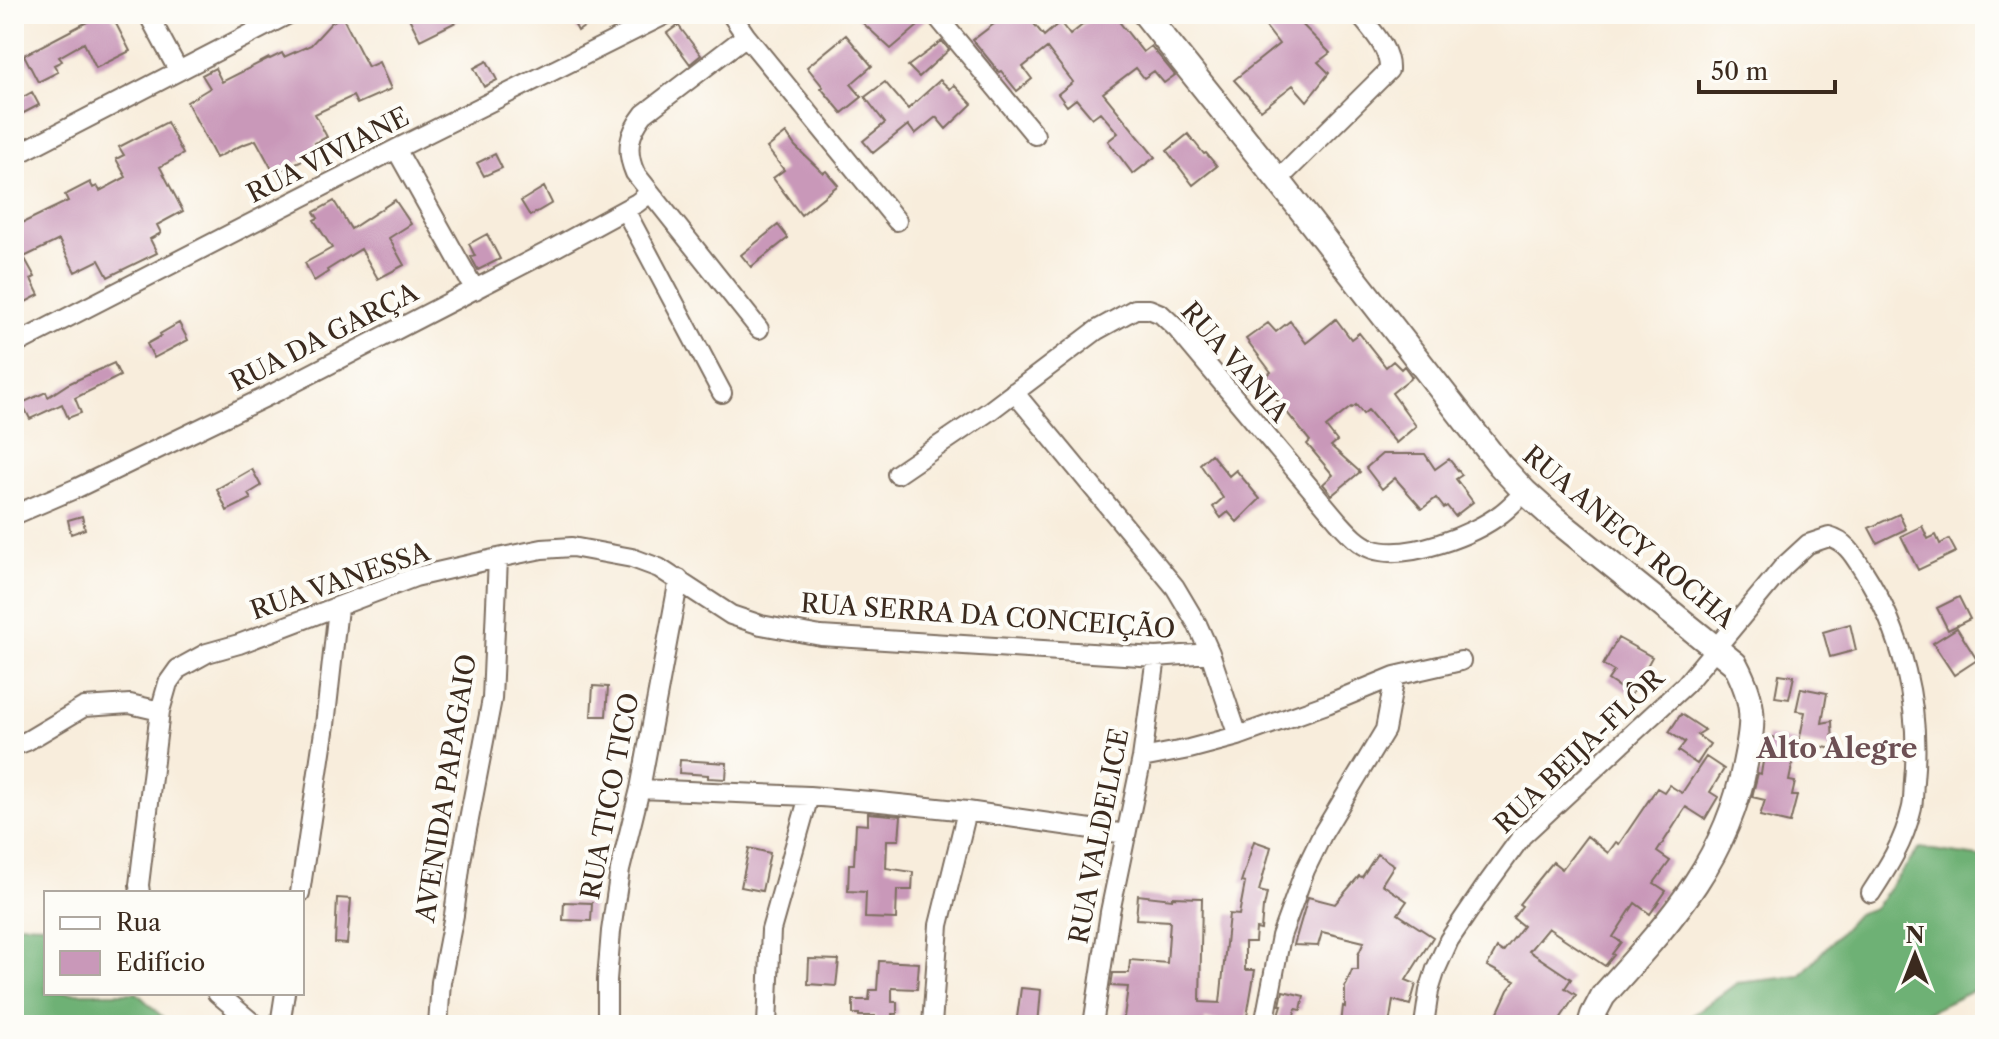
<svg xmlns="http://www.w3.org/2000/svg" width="1999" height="1039" font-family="'Libre Caslon Text',serif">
  <rect width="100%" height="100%" fill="#fdfcf7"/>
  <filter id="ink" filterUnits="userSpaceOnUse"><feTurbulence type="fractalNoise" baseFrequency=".0125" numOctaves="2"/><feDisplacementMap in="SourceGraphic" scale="16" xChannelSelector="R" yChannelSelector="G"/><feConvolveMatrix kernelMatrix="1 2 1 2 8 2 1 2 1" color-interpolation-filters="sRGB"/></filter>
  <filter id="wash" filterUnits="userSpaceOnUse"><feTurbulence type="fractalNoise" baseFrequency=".006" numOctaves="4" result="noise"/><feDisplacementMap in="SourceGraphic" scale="32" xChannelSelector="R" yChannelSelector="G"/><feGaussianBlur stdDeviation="1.8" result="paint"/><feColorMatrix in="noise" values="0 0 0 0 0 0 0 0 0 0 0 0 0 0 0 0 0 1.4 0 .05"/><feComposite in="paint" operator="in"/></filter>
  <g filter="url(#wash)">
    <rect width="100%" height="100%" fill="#f8eddc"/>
    <!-- forest -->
    <path fill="#6eb174" stroke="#546e49" stroke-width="2" d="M1920 848 1985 858V985L1901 1025H1679L1737 983 1800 976 1857 914 1874 908Z
      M14 924 46 925V993H137L171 1025H14Z"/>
    <g id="blocks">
      <!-- building -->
      <path fill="#c998b9" d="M85 14H111L130 51 96 68 84 43 59 57 62 61 54 65 58 72 38 82 24 55 89 21Z
        M407 14H472L420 40Z
        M569 14H603L578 31Z
        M853 14H923L925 20 891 49Z
        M1007 14H1026L1044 36 1060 22 1070 35 1096 14H1113L1143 52 1151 46 1175 75 1164 83 1154 71 1144 78 1136 68 1103 93 1155 157 1133 174 1108 141 1118 133 1100 112 1092 118 1076 99 1067 106 1058 94 1073 82 1047 48 1023 67 1032 79 1017 91 1001 71 999 72 973 40Z
        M1256 14H1292L1330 53 1318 62 1329 73 1307 101 1293 85 1261 110 1234 80 1279 44Z
        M342 16 368 67 379 62 391 89 357 104 353 96 315 114 327 137 315 143 320 152 274 173 256 140 242 145 216 158 187 102 210 88 202 75 215 68 222 82 269 58 270 59 282 53 284 57 311 45 331 23Z
        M678 25 701 55 690 64 667 33Z
        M846 35 872 66 851 84 862 97 842 113 821 88 823 87 807 67Z
        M942 41 949 50 919 77 908 66Z
        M487 61 497 80 484 87 474 68Z
        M940 80 950 89 954 85 972 104 946 129 936 117 915 134 908 125 873 153 863 141 885 123 865 97 885 82 908 109Z
        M32 92 39 105 14 118V102Z
        M167 122 183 154 160 167 183 211 157 225 161 233 150 239 157 253 108 277 99 260 75 272 59 240 24 257 35 277 31 279 39 295 14 308V227L68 201 65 195 90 182 93 188 97 186 100 191 126 177 116 159 124 155 119 147Z
        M786 133 795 146 823 173 826 171 838 185 801 215 773 178 784 170 767 148Z
        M1188 134 1204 154 1206 153 1217 166 1193 185 1167 151Z
        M495 154 502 168 484 176 477 163Z
        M544 187 552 203 530 216 521 201Z
        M395 200 411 224 389 238 404 265 378 279 361 249 327 270 328 272 314 281 305 263 332 248 314 220 318 218 314 212 334 201 351 229Z
        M778 225 788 238 751 267 741 255Z
        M487 234 500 259 478 270 471 257 475 256 469 244Z
        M1336 319 1351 339 1359 333 1386 367 1393 361 1401 369 1404 366 1412 377 1392 393 1416 426 1396 443 1368 410 1363 414 1356 405 1352 408 1351 407 1326 427 1337 441 1331 446 1360 472 1332 495 1323 484 1333 475 1307 444 1310 441 1268 389 1262 379 1271 372 1246 339 1268 323 1276 332 1290 321 1306 343Z
        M179 323 188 340 154 358 147 344 161 336 160 334Z
        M114 363 120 376 75 398 81 413 68 418 62 404 30 419 22 403 46 392 48 397 68 384Z
        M1211 454 1229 476 1236 470 1260 499 1237 522 1228 512 1221 518 1213 507 1223 498 1200 464Z
        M1382 454H1425L1435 469 1449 459 1462 475 1456 479 1473 502 1455 516 1447 506 1444 508 1436 498 1422 509 1395 478 1382 489 1366 468Z
        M252 469 261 486 248 494 251 499 227 511 217 489Z
        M1899 514 1906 529 1877 543 1869 528Z
        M82 516 85 529 71 534 68 520Z
        M1922 526 1928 539 1936 535 1940 544 1949 539 1956 552 1918 570 1901 536Z
        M1959 597 1970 619 1948 630 1937 608Z
        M1850 624 1856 650 1830 657 1823 632Z
        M1957 628 1977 660 1954 675 1933 643Z
        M1618 638 1652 657 1631 695 1608 680 1614 671 1603 665Z
        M1779 674 1794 676 1789 699 1775 697Z
        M593 686 608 687 606 716H591Z
        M1801 688 1827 693 1822 723 1832 721 1833 749 1799 742 1805 712 1796 711Z
        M1681 714 1705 730 1697 735 1710 744 1697 764 1678 751 1686 741 1684 742 1669 732Z
        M1767 736 1797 742 1789 781 1795 782 1792 796H1797L1790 823 1760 816 1765 800 1752 797 1758 773 1761 774Z
        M1706 757 1724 769 1710 792 1718 797 1705 819 1686 807 1657 852 1670 861 1654 883 1666 891 1650 914 1635 903 1613 937 1621 942 1612 954 1614 955 1605 966 1548 928 1529 951 1571 979 1565 988 1576 995 1556 1025H1492L1508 990 1515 981 1487 966 1497 948 1503 952 1523 926 1513 918 1522 906 1519 904 1553 862 1562 869 1587 836 1608 853 1616 842 1619 844 1657 788 1664 792 1669 785 1682 793Z
        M680 760 727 763 726 779 708 778V775L679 773Z
        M868 813 901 816 899 840H887L886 868 913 872 912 890H897L896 919 865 918 866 892 848 891 849 864H854L856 824 868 825Z
        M1254 841 1271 847 1259 891 1267 893 1264 907H1263L1261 930 1256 929 1255 942H1245V970H1255L1246 1022 1205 1020V1025H1123L1128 987 1111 986 1113 973H1129L1130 960 1167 963 1170 921 1136 919 1138 895 1172 899V897L1202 898 1200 1002 1220 1003 1229 914 1239 915 1245 883 1241 882Z
        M749 848 770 853 762 891 741 887Z
        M1377 854 1394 865 1382 884 1407 901 1398 914 1433 937 1406 980 1416 984 1410 1005 1393 1000 1389 1025H1341L1343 1006 1345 1007V987L1352 970H1358V955L1364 942 1322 932 1318 946 1294 945 1308 897 1335 904 1359 876 1362 877Z
        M337 898 351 899 347 944 335 943Z
        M564 902 592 903 591 921 563 920Z
        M809 959 839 960 836 986 808 984Z
        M879 961 919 963 917 989 892 988V1002H897V1014H892L893 1025H875V1016H859V1014H853V1000H869L870 990H877Z
        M1021 988 1041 990 1038 1025H1016Z
        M1283 991 1304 996 1301 1010 1296 1009 1292 1022 1278 1018 1282 1005H1280Z"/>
    </g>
  </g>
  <g filter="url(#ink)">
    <use href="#blocks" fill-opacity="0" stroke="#7d6e60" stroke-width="2"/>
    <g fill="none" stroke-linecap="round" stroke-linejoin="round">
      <!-- minor casing -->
      <g stroke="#7d6e60" stroke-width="22">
        <path id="minor" d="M148 14 178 70
          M731 14 746 36 897 221
          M935 14 1035 135
          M746 36 644 114C629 133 625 150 635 173L759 329
          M396 149 475 290
          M14 156 289 14
          M1278 180 1389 70C1390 48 1372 31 1359 14
          M625 210 722 393
          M14 345 396 149 667 14
          M1014 392 1175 587 1197 624 1210 653 1238 736
          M897 474 991 410 1097 330 1135 309H1149L1161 314 1177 329 1338 521C1348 532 1358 544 1372 549 1406 561 1474 535 1502 513 1510 507 1517 499 1525 492
          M14 515 77 488 276 392 549 251 637 203 650 193
          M14 746 27 741 84 707 130 704 160 711
          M1142 758 1189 749 1238 736 1327 704 1395 676 1461 661
          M640 789 809 796 870 801 967 811 1126 834
          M140 893 139 885 160 711 168 683 178 669 207 653 239 644 415 577 498 558 542 549 572 547 632 558 659 568 731 615 761 625 821 636 1156 657 1210 653
          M300 893 325 725 338 608
          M217 993 255 1025
          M280 1025 285 993
          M438 1025 441 982 454 915 461 861 492 699 498 558
          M607 1025V980L611 931 620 870 640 789 679 579
          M767 1025 771 930 809 796
          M932 1025 939 925 967 811
          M1093 1025 1110 912 1142 758 1156 657
          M1264 1025 1281 936 1305 870 1323 833 1385 730 1395 676
          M1424 1025 1429 991 1436 969 1449 940 1485 887 1522 836 1686 684 1783 567 1808 544 1829 537C1847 542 1854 556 1863 570 1903 632 1921 708 1914 781 1913 791 1914 802 1911 811 1904 842 1888 867 1871 893"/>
      </g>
      <!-- tertiary casing -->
      <g stroke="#7d6e60" stroke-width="28">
        <path id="tertiary" d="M1145 14 1278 180 1499 464 1525 492 1554 518 1735 664C1756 704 1754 721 1745 764 1726 863 1668 923 1603 996L1593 1015 1590 1025"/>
      </g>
      <!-- minor -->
      <use href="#minor" stroke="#fff" stroke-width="18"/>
      <!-- tertiary -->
      <use href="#tertiary" stroke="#fff" stroke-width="24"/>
    </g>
  </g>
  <g text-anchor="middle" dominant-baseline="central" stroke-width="8" stroke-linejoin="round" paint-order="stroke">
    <!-- street labels -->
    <g font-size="26" fill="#3b2a1e" stroke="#fdfcf7">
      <text transform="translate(328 155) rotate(-27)">RUA VIVIANE</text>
      <text transform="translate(324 337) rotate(-27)">RUA DA GARÇA</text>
      <text transform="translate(1235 362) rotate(49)">RUA VANIA</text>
      <text transform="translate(1629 537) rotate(40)">RUA ANECY ROCHA</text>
      <text transform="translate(340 581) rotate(-19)">RUA VANESSA</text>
      <text transform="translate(988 616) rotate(4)">RUA SERRA DA CONCEIÇÃO</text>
      <text transform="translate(1579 751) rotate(-44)">RUA BEIJA-FLÔR</text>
      <text transform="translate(446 788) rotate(-81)">AVENIDA PAPAGAIO</text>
      <text transform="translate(610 796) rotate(-79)">RUA TICO TICO</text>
      <text transform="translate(1099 836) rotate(-79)">RUA VALDELICE</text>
    </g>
    <!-- neighbourhood labels -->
    <g font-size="28" font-weight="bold" fill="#6d5054" stroke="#fdfcf7">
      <text x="1837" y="748">Alto Alegre</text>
    </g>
  </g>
  <!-- margin -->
  <rect width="1999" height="1039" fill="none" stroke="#fdfcf7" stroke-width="48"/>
  <!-- legend -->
  <rect x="44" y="891" width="260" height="104" fill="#fdfcf7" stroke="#afa8a0" stroke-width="2"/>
  <rect x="60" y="917" width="40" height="12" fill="#ffffff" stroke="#afa8a0" stroke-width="2"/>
  <text x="116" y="931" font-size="24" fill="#3b2a1e">Rua</text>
  <rect x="60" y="951" width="40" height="24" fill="#c998b9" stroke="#afa8a0" stroke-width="2"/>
  <text x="116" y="971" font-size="24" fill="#3b2a1e">Edifício</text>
  <!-- north arrow -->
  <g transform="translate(1915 955)" stroke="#fdfcf7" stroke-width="6" paint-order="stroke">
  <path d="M0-6L14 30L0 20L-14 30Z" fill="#3b2a1e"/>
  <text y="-12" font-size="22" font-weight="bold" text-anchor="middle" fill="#3b2a1e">N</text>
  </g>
  <!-- scale -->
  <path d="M1699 80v12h136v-12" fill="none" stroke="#3b2a1e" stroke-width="4"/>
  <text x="1711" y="80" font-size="24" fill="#3b2a1e" stroke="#fdfcf7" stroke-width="6" paint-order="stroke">50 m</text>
</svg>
